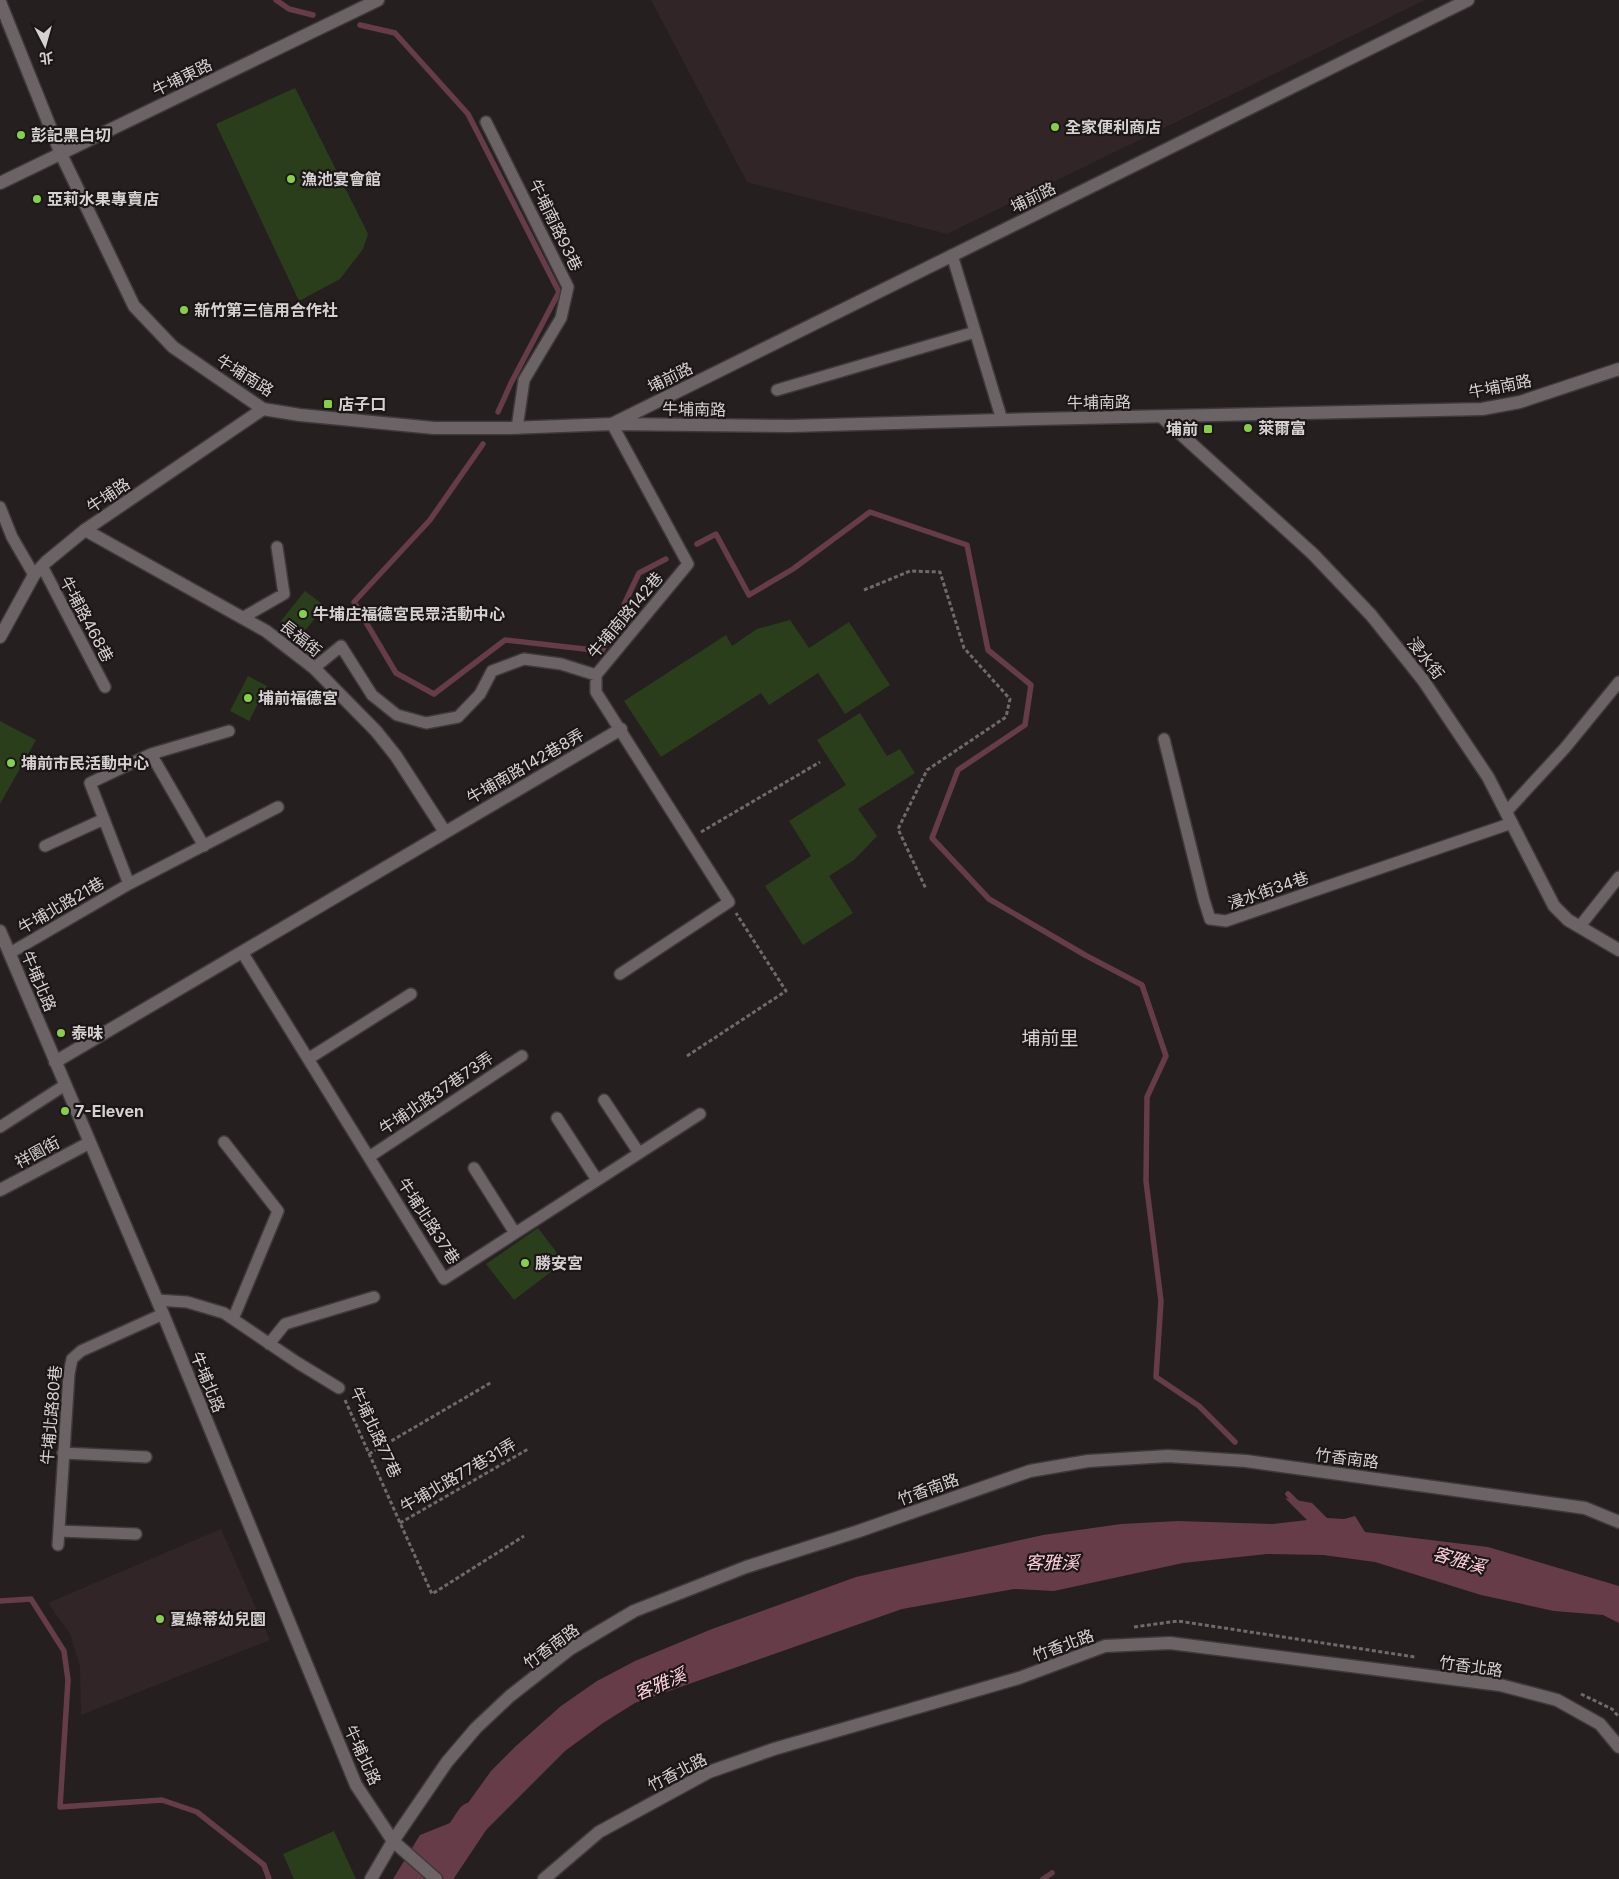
<svg xmlns="http://www.w3.org/2000/svg" width="1619" height="1879" font-family="Inter,'Noto Sans TC',sans-serif">
  <rect width="100%" height="100%" fill="#251f20"/>
  <!-- built -->
  <path fill="#322528" d="M651 0H1425L947 234 747 182Z
    M221 1529 270 1640 81 1715 80 1666 70 1634 48 1603Z"/>
  <!-- water -->
  <path fill="#653c47" d="M1285 1498 1312 1503 1327 1518 1344 1519 1355 1516 1365 1532 1488 1547 1619 1586V1623L1603 1615 1554 1611 1481 1595 1375 1562 1323 1555 1267 1554 1183 1563 1054 1591 1014 1589 902 1609 635 1703 603 1723 565 1751 465 1851 442 1859 435 1879H393L420 1835 455 1821 491 1771 516 1746 561 1706 597 1681 635 1661 712 1629 856 1577 1043 1535 1121 1524 1178 1521 1273 1524 1307 1520Z"/>
  <g fill="none" stroke-linecap="round" stroke-linejoin="round">
    <!-- stream -->
    <path stroke="#653c47" stroke-width="5.5" d="M276 0 289 9 313 15
      M360 25 395 33 468 114 559 292 511 383 498 412
      M483 444 430 520 354 602 396 673 434 694 505 640 602 651 639 573 666 559
      M697 544 716 534 749 595 793 569 870 512 967 545 988 650 1031 685 1025 725 958 770 932 838 989 899 1085 955 1142 985 1166 1056 1147 1097 1146 1181 1161 1301 1156 1377 1199 1406 1235 1442
      M1288 1494 1297 1503
      M0 1601 31 1599 64 1651 68 1680 60 1807 162 1800 197 1812 264 1865 269 1879
      M1043 1879 1052 1873"/>
    <!-- river -->
    <path stroke="#653c47" stroke-width="34" d="M433 1879 473 1819"/>
  </g>
  <!-- building -->
  <path fill="#2b3e1c" d="M295 88 368 234 363 249 340 279 299 301 216 124Z
    M305 591 325 606 299 638 280 622Z
    M790 620 809 648 849 622 890 685 845 714 818 673 769 705 761 693 661 757 624 701 726 635 732 646 757 629Z
    M248 676 267 686 249 721 230 711Z
    M860 713 887 756 900 749 915 773 858 809 877 836 854 860 829 876 853 913 803 945 765 886 811 856 789 821 846 785 817 740Z
    M0 721 36 740 0 804Z
    M538 1228 564 1262 514 1300 486 1264Z
    M334 1831 356 1879H294L283 1854Z"/>
  <g fill="none" stroke-linecap="round" stroke-linejoin="round">
    <!-- service casing -->
    <g stroke="#3e393a" stroke-width="14">
      <path id="service" d="M486 122 568 287 561 318 524 380 517 428
        M952 255 1002 420
        M777 390 975 332
        M612 424 688 564 596 675V692L729 902 620 974
        M0 507 12 537 34 575
        M42 566 105 687
        M242 618 284 594 277 547
        M314 668 341 646 372 695 397 715 426 723 458 717 480 694 492 671 524 659 561 664 596 675
        M1164 739 1204 900 1210 919 1226 921 1512 823
        M151 754 229 731
        M1506 812 1565 748 1619 682
        M45 846 104 819
        M129 884 90 783 151 754 204 846
        M1580 926 1619 877
        M242 952 444 1279 700 1114
        M10 953 129 884 278 807
        M308 1059 411 994
        M604 1100 639 1153
        M557 1118 597 1180
        M0 1127 65 1085
        M224 1142 278 1211 233 1319
        M369 1157 522 1056
        M474 1168 515 1233
        M157 1300 187 1302 224 1313 298 1363 339 1388
        M269 1344 285 1324 374 1297
        M63 1453 146 1457
        M59 1531 136 1534
        M58 1545 69 1374 72 1359 81 1351 163 1314"/>
    </g>
    <!-- minor casing -->
    <g stroke="#3e393a" stroke-width="15">
      <path id="minor" d="M1162 417 1313 554 1371 615 1423 680 1488 777 1554 906 1568 920 1619 950
        M612 424 1468 0
        M85 530 266 631 314 668 376 731 396 756 445 832
        M55 1062 621 729
        M371 1879 393 1841 447 1762 476 1728 510 1696 570 1649 634 1611 746 1567 859 1531 1030 1471 1088 1461 1168 1456 1246 1461 1585 1508 1619 1522
        M544 1879 599 1832 709 1772 774 1749 1019 1678 1105 1646 1170 1643 1500 1685 1557 1700 1600 1724 1619 1747"/>
    </g>
    <!-- tertiary casing -->
    <g stroke="#3e393a" stroke-width="15">
      <path id="tertiary" d="M0 2 61 154 134 306 173 347 263 409 300 415 434 428H510L612 424 791 426 1035 419 1482 409 1520 402 1619 369
        M0 183 378 0
        M0 637 34 575 46 562 85 530 263 409
        M0 931 163 1314 356 1785 393 1841 436 1879
        M0 1190 89 1143"/>
    </g>
    <!-- path -->
    <path stroke="#706a6b" stroke-width="3" stroke-dasharray="4 2.5" stroke-linecap="butt" d="M864 590 910 571 940 572 964 648 1010 699 1006 717 927 770 898 829 926 889
      M701 832 820 762
      M687 1056 786 991 736 913
      M345 1400 432 1594 524 1536
      M369 1454 492 1382
      M400 1523 528 1449
      M1134 1627 1178 1621 1415 1657
      M1581 1694 1612 1709 1619 1717"/>
    <!-- service -->
    <use href="#service" stroke="#6b6365" stroke-width="11"/>
    <!-- minor -->
    <use href="#minor" stroke="#6b6365" stroke-width="12"/>
    <!-- tertiary -->
    <use href="#tertiary" stroke="#6b6365" stroke-width="12"/>
  </g>
  <!-- markers -->
  <g fill="#88cf49" stroke="#1c1617" stroke-width="2">
    <circle cx="1055" cy="127" r="5"/>
    <circle cx="21" cy="135" r="5"/>
    <circle cx="291" cy="179" r="5"/>
    <circle cx="37" cy="199" r="5"/>
    <circle cx="184" cy="310" r="5"/>
    <rect x="323" y="399" width="10" height="10" rx="2.5"/>
    <circle cx="1248" cy="428" r="5"/>
    <rect x="1203" y="424" width="10" height="10" rx="2.5"/>
    <circle cx="303" cy="614" r="5"/>
    <circle cx="248" cy="698" r="5"/>
    <circle cx="11" cy="763" r="5"/>
    <circle cx="61" cy="1033" r="5"/>
    <circle cx="65" cy="1111" r="5"/>
    <circle cx="525" cy="1263" r="5"/>
    <circle cx="160" cy="1619" r="5"/>
  </g>
  <g text-anchor="middle" dominant-baseline="central" stroke-width="4.5" stroke-linejoin="round" paint-order="stroke">
    <!-- street labels -->
    <g font-size="16" fill="#d5d0d1" stroke="#1c1617">
      <text transform="translate(182 77) rotate(-26)">牛埔東路</text>
      <text transform="translate(1033 197) rotate(-26)">埔前路</text>
      <text transform="translate(556 225) rotate(64)">牛埔南路93巷</text>
      <text transform="translate(245 375) rotate(32)">牛埔南路</text>
      <text transform="translate(670 377) rotate(-26)">埔前路</text>
      <text transform="translate(1500 386) rotate(-11)">牛埔南路</text>
      <text transform="translate(1099 402) rotate(-1)">牛埔南路</text>
      <text transform="translate(694 409) rotate(1)">牛埔南路</text>
      <text transform="translate(108 495) rotate(-34)">牛埔路</text>
      <text transform="translate(625 615) rotate(-50)">牛埔南路142巷</text>
      <text transform="translate(87 619) rotate(62)">牛埔路468巷</text>
      <text transform="translate(301 638) rotate(38)">長福街</text>
      <text transform="translate(1426 658) rotate(52)">浸水街</text>
      <text transform="translate(525 766) rotate(-30)">牛埔南路142巷8弄</text>
      <text transform="translate(1268 890) rotate(-19)">浸水街34巷</text>
      <text transform="translate(61 905) rotate(-30)">牛埔北路21巷</text>
      <text transform="translate(39 981) rotate(67)">牛埔北路</text>
      <text transform="translate(436 1093) rotate(-34)">牛埔北路37巷73弄</text>
      <text transform="translate(37 1152) rotate(-28)">祥園街</text>
      <text transform="translate(429 1221) rotate(57)">牛埔北路37巷</text>
      <text transform="translate(208 1382) rotate(68)">牛埔北路</text>
      <text transform="translate(51 1415) rotate(-85)">牛埔北路80巷</text>
      <text transform="translate(376 1432) rotate(65)">牛埔北路77巷</text>
      <text transform="translate(1347 1458) rotate(7)">竹香南路</text>
      <text transform="translate(458 1475) rotate(-30)">牛埔北路77巷31弄</text>
      <text transform="translate(928 1489) rotate(-20)">竹香南路</text>
      <text transform="translate(1063 1645) rotate(-20)">竹香北路</text>
      <text transform="translate(551 1646) rotate(-36)">竹香南路</text>
      <text transform="translate(1471 1666) rotate(8)">竹香北路</text>
      <text transform="translate(363 1755) rotate(65)">牛埔北路</text>
      <text transform="translate(677 1772) rotate(-27)">竹香北路</text>
    </g>
    <!-- poi labels -->
    <g font-size="16" font-weight="bold" fill="#d5d0d1" stroke="#1c1617" text-anchor="start">
      <text x="1065" y="127">全家便利商店</text>
      <text x="31" y="135">彭記黑白切</text>
      <text x="301" y="179">漁池宴會館</text>
      <text x="47" y="199">亞莉水果專賣店</text>
      <text x="194" y="310">新竹第三信用合作社</text>
      <text x="338" y="404">店子口</text>
      <text x="1258" y="428">萊爾富</text>
      <text x="1198" y="429" text-anchor="end">埔前</text>
      <text x="313" y="614">牛埔庄福德宮民眾活動中心</text>
      <text x="258" y="698">埔前福德宮</text>
      <text x="21" y="763">埔前市民活動中心</text>
      <text x="71" y="1033">泰味</text>
      <text x="75" y="1111">7-Eleven</text>
      <text x="535" y="1263">勝安宮</text>
      <text x="170" y="1619">夏綠蒂幼兒園</text>
    </g>
    <!-- water labels -->
    <g font-size="18" font-style="italic" fill="#fdcfd9" stroke="#1c1617">
      <text transform="translate(1459 1560) rotate(16)">客雅溪</text>
      <text x="1052" y="1562">客雅溪</text>
      <text transform="translate(660 1684) rotate(-23)">客雅溪</text>
    </g>
    <!-- quarter labels -->
    <g font-size="19" fill="#d9d0d2" stroke="#1c1617">
      <text x="1050" y="1038">埔前里</text>
    </g>
  </g>
  <!-- north arrow -->
  <g transform="translate(45 45) rotate(174)" stroke="#1c1617" stroke-width="4" paint-order="stroke">
  <path d="M0-4L9 19L0 12L-9 19Z" fill="#d5d0d1"/>
  <text y="-8" font-size="14" font-weight="bold" text-anchor="middle" fill="#d5d0d1">北</text>
  </g>
</svg>
